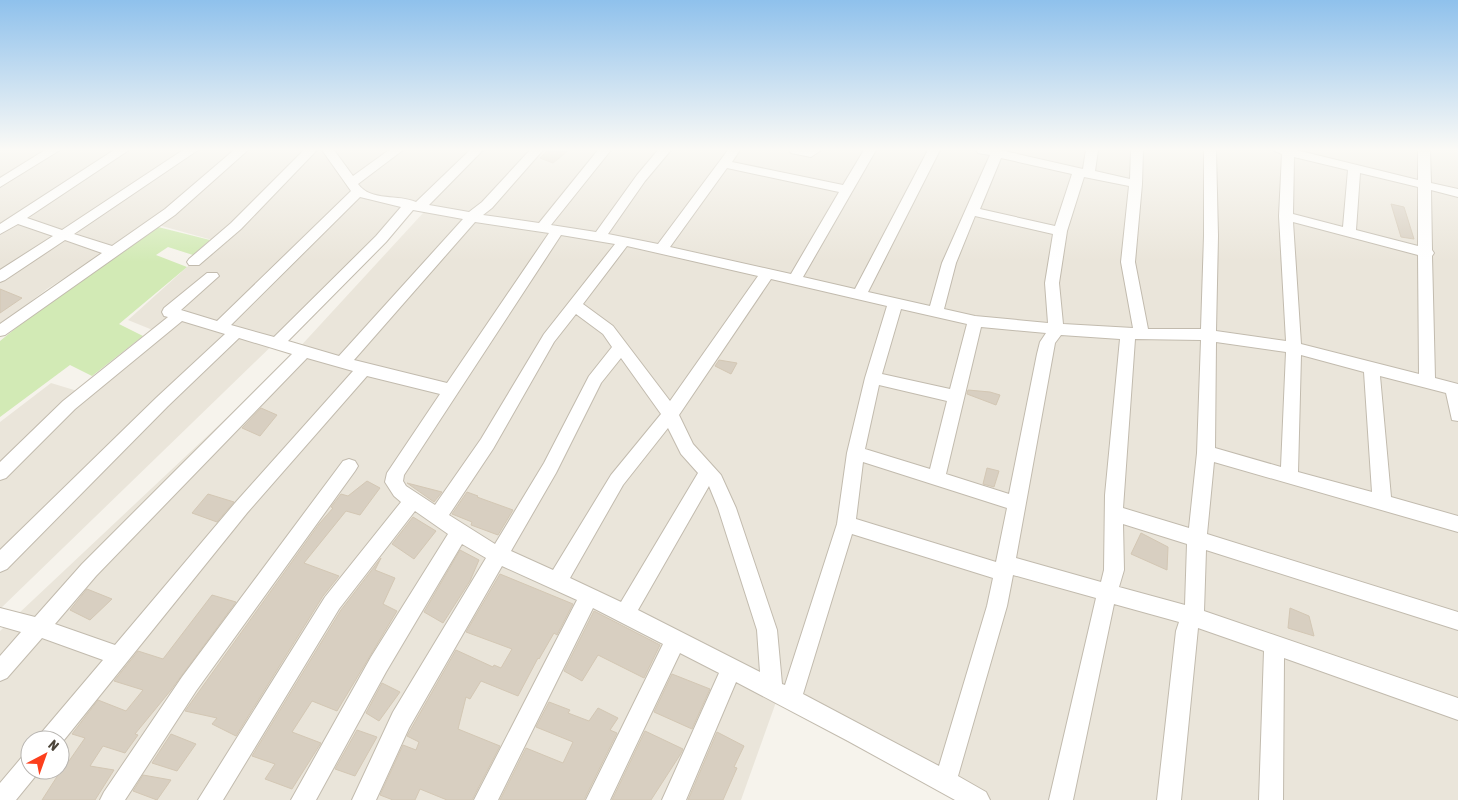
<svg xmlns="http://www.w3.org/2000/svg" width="1458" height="800" font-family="'Asap Condensed',sans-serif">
  <rect width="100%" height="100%" fill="#f6f3ec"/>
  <!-- residential -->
  <path fill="#eae5da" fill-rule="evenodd" d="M0 150H474L0 609V422L51 383 84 393 160 333 128 320 216 241 151 223 47 289 0 325Z
    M481 150H1458V800H978L780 691 741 800H0V631L286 362ZM30 740H60V770H30Z"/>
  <!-- green -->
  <path fill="#d2eab5" d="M158 227 210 240 193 255 168 247 156 255 187 267 119 324 143 336 92 376 70 365 0 417V341L42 307Z"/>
  <!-- building -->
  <path fill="#d8cfc1" stroke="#d3c7b4" d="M548 150H569L553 163 540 158Z
    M1391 204 1404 207 1414 239 1401 237Z
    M0 289 22 298 0 313Z
    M719 360 737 363 731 374 715 366Z
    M968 390 990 392 1000 395 996 405 967 394Z
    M261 408 277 415 260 436 242 428Z
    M987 468 999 471 994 487 983 484Z
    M367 481 380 488 360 515 346 511 304 563 339 576 323 596 236 736 212 724 217 718 185 711 319 524 333 508 331 507 341 494 348 496Z
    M407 483 442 492 434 502Z
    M467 492 478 496 477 497 513 510 498 535 471 525 472 522 452 514Z
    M208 494 234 502 217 522 192 513Z
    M413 517 436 531 414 559 392 544Z
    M1141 533 1168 547 1167 570 1131 554Z
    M460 550 479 560 470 581 443 623 424 612Z
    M381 558 375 570 395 578 383 604 397 611 337 711 312 701 292 732 321 743 292 789 265 779 275 764 252 756 341 610Z
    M500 574 573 604 557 635 554 633 539 659 538 658 518 696 481 681 470 699 466 697 458 729 500 746 472 800H447L420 789 415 800H393L380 795 403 745 416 750 419 742 407 736 456 650 493 667 494 665 501 668 512 649 466 632Z
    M87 589 112 599 90 620 70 610Z
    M212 595 236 602 171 690 135 734 138 735 125 753 103 746 90 766 114 770 95 800H42L67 761H69L85 738 72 734 98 700 126 711 143 690 114 681 138 651 163 659Z
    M1290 608 1309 616 1314 636 1288 628Z
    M594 611 660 645 644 678 598 655 582 681 564 671Z
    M672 674 710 689 692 729 654 712Z
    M382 683 400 692 379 721 366 713Z
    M549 702 570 710 568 713 589 721 598 708 618 718 610 730 617 733 584 800H500L526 748 563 763 573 742 536 727Z
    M357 730 377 737 355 776 335 769Z
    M645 731 683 749 680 755 651 800H612Z
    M717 732 744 746 734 767 737 768 723 800H688Z
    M171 734 196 744 177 771 152 763Z
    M143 775 171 780 157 800 133 791Z"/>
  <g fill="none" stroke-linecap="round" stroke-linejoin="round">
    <!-- minor casing -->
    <g stroke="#c2bbae" stroke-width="2">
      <path id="minor" d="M45 150H60L0 187V178Z
        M114 150H129L27 218 62 230 183 150H198L74 234 112 246 165 209 234 150H248L175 215 5 335 0 336V324L102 253 65 240 5 280 0 282V270L53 236 18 224 0 234V224Z
        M304 150H317L241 229 199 265H189L187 262 189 259 231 223Z
        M322 150H334L353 176 389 150H403L358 184C371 202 399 194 416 202L470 150H483L429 205 469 212 482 202 530 150H543L492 208 483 215 539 223 598 150H611L551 225 596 232 637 175 658 150H671L645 181 608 234 658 244 728 150H740L732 162 843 185 864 150H876L803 277 855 289 928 150H940L868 292 930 306 942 263 990 155 978 153 976 150H1000L1083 169 1086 150H1098L1095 171 1130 179 1131 150H1143L1142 184 1135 262 1148 329H1201L1204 236V150H1216L1218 236 1216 331 1286 341 1279 216 1282 154 1273 150H1296L1418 180V150H1430L1431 183 1458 189V197L1431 190 1432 250 1434 253 1432 256 1435 378 1458 384V421L1452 420 1446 393 1380 376 1391 497 1458 516V532L1214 462 1207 534 1458 612V630L1206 550 1204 611 1458 698V720L1284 658 1283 800H1259L1264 651 1198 628 1181 800H1157L1176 631 1179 622 1114 604 1073 800H1049L1096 598 1013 575 1007 606 958 776 986 792 990 800H955L848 741 736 682 686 800H662L719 673 680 653 610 800H586L663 644 593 608 498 800H474L577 600 502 566 409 728 376 800H352L393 712 486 558 462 544 386 672 316 800H291L371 657 448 534 415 511 339 609 223 800H198L325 597 401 502 394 496 385 482 387 473 440 394 367 376 247 513 60 745V740H39L42 732 103 660 42 638 7 678 0 681V656L21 632 0 626V608L35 617 82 564 292 354 239 338 168 406 7 569 0 572V550L156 398 225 334 182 321 75 409 6 478 0 480V462L63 401 168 317 164 316 162 312 164 308 207 273H217L219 276 181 310 217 321 351 191ZM1294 157 1348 170 1343 227 1293 214ZM1001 158 1072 174 1055 226 980 209ZM727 168 839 192 791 274 670 247ZM1360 173 1418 187V246L1356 230ZM1084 177 1129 186 1121 262 1133 328 1063 324 1059 283 1067 231ZM360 197 401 207 376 236 274 337 231 325ZM413 210 463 219 339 356 288 341 386 242ZM975 216 1053 234 1045 283 1048 323 975 316 944 309 956 263ZM475 222 549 233 447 383 354 360ZM1293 222 1418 255 1419 374 1301 344ZM561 235 615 244 544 334 481 439 435 505 406 486 403 481 404 475ZM627 246 758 276 670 401 613 326 583 304ZM771 279 887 306 865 378 847 453 837 524 785 685 782 684 777 630 736 508 721 475 693 444 679 415ZM901 309 967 324 950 389 882 374ZM576 314 603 334 612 347 589 376 544 463 495 544 449 515 493 449 554 342ZM981 327 1046 333 1040 342 1037 354 1009 494 946 474ZM1061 335 1120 339 1105 495 1104 570 1101 582 1016 558 1053 354 1055 343ZM1135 339 1201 340 1197 453 1189 528 1123 508ZM1216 342 1286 352 1281 467 1215 448ZM1301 355 1364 372 1372 492 1298 472ZM307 358 353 371 235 503 115 645 55 624 96 576ZM621 358 661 414 611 475 553 570 511 551 556 473 601 383ZM879 385 947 401 930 469 865 449ZM668 428 681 454 698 473 621 602 570 578 623 485ZM863 462 1007 508 996 562 856 519ZM709 486 718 508 757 630 760 672 638 610ZM1123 524 1187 544 1185 605 1119 587 1124 570ZM852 534 993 578 987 606 939 766 803 694Z
        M789 150H821L811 157 791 153Z
        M349 459 355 461 358 466 355 471 196 691 125 800H100L104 792 182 677 343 461Z
        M30 754V770H39L38 773 16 800H0V783L22 757Z"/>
    </g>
    <!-- minor -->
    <use href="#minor" fill="#fff" fill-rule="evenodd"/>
  </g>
  <!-- sky -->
  <linearGradient id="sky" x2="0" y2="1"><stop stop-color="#8fc1ec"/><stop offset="0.57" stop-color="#fbfaf6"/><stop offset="1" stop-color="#fbfaf6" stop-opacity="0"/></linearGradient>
  <rect width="1458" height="262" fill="url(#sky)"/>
  <!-- north arrow -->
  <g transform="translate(45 755) rotate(41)"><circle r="24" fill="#ffffff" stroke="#b7b4b0"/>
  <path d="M0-4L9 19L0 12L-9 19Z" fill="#fc3f1d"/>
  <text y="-8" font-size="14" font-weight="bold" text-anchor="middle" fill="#4b4439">N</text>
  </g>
</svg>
